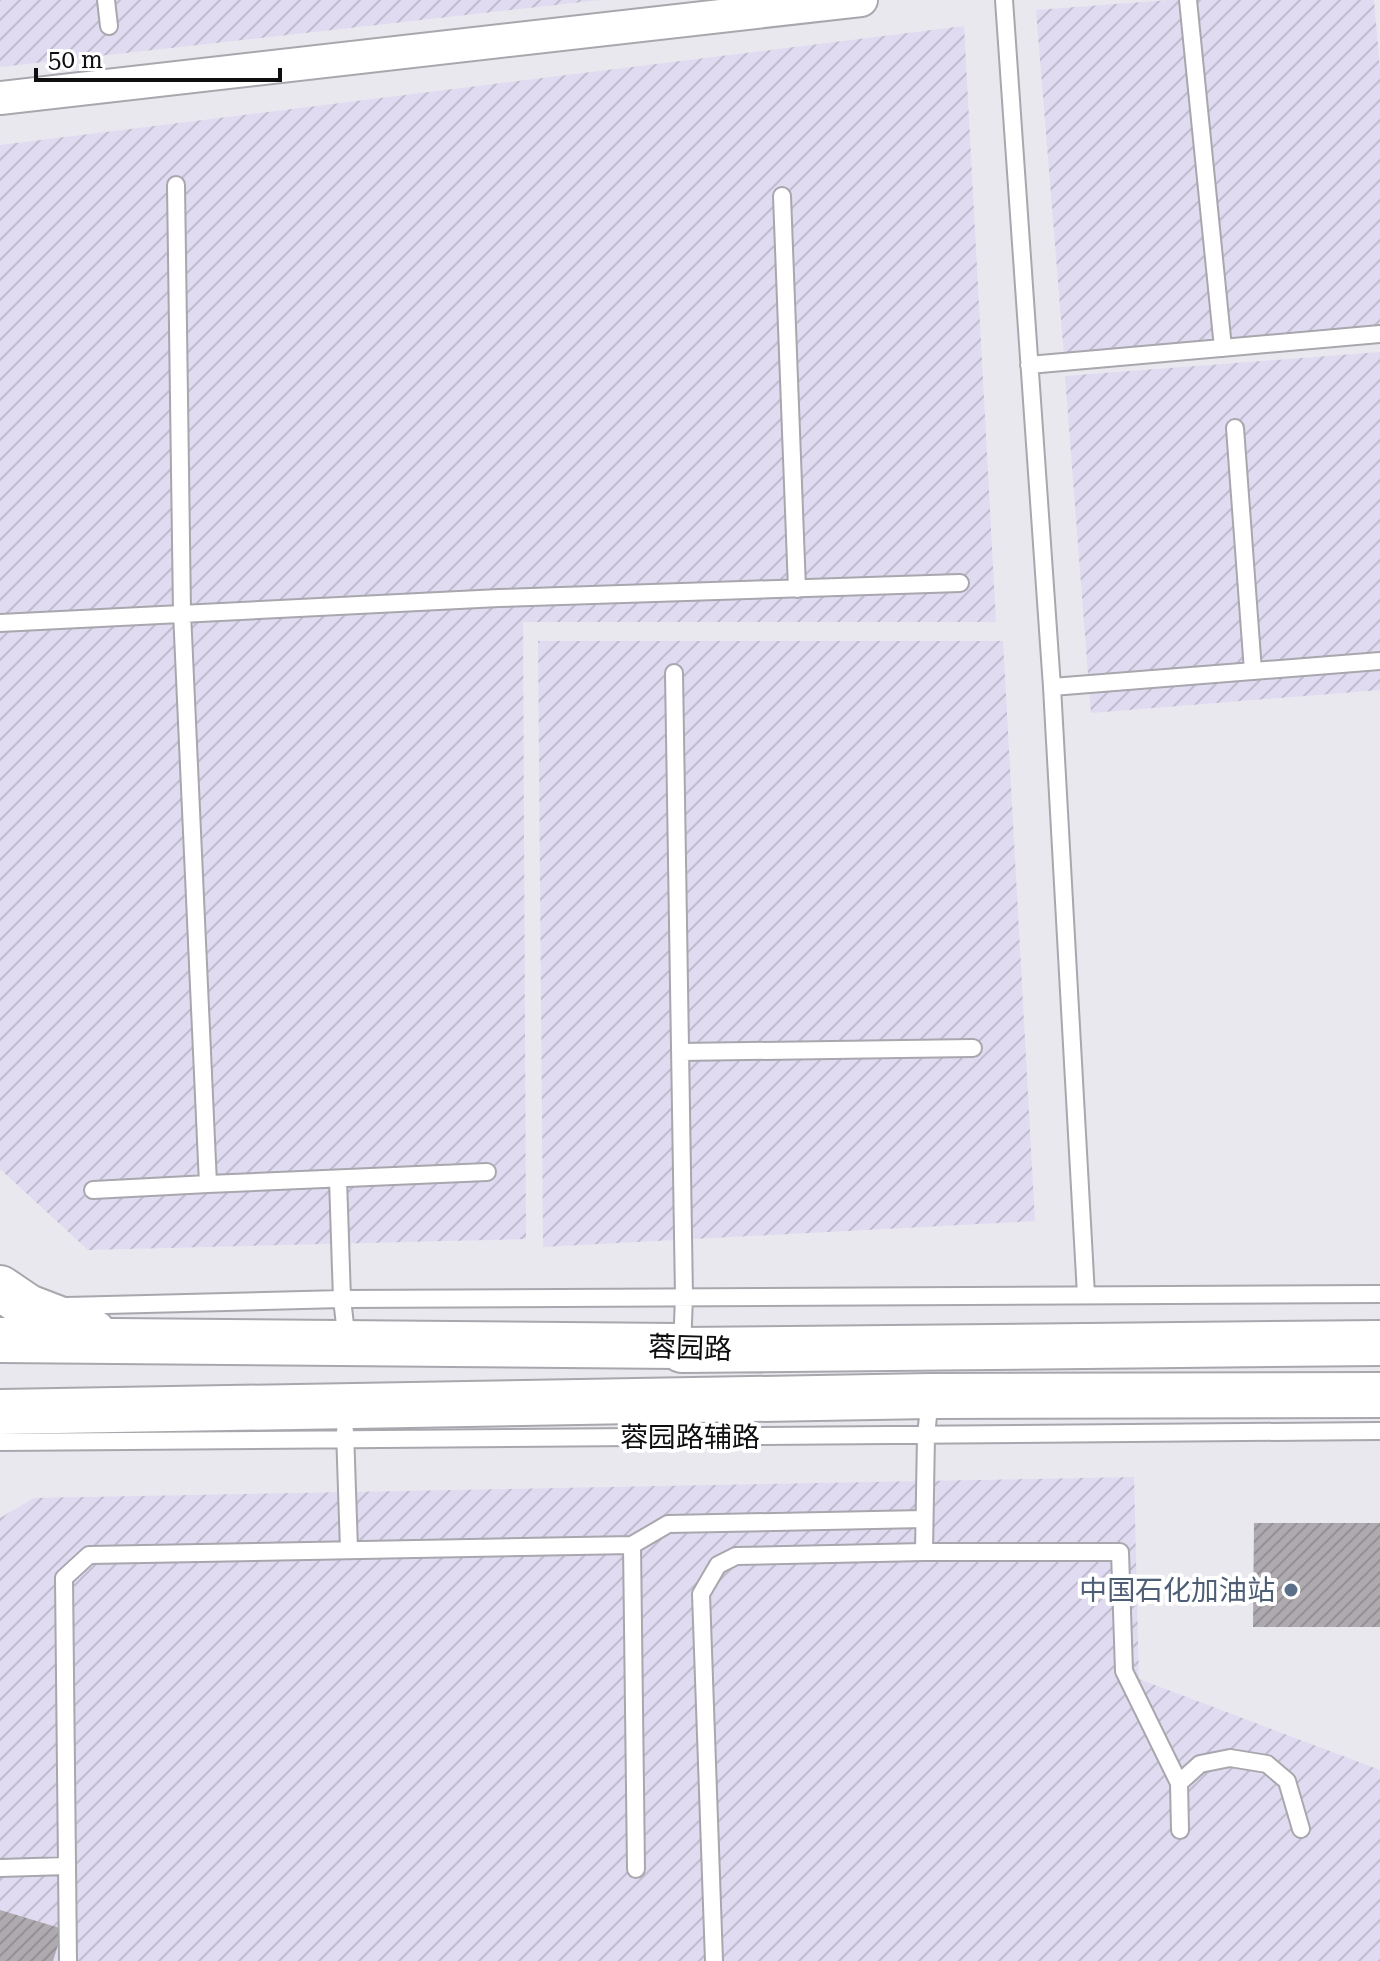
<svg xmlns="http://www.w3.org/2000/svg" width="1380" height="1961" font-family="'Roboto Serif','Noto Sans SC',serif">
  <defs>
    <pattern id="industrial-furrows" width="10" height="10" patternUnits="userSpaceOnUse" patternTransform="scale(2)"><rect width="10" height="10" fill="#e1dbf1"/><path d="M-1 1l2-2M0 10L10 0M9 11l2-2" fill="none" stroke="#c0bbce"/></pattern>
    <pattern id="building-hatch" width="6" height="6" patternUnits="userSpaceOnUse" patternTransform="scale(2)"><rect width="6" height="6" fill="#aeaab0"/><path d="M-1 1l2-2M0 6l6-6M5 7l2-2" fill="none" stroke="#949196"/></pattern>
  </defs>
  <rect width="100%" height="100%" fill="#e9e8ef"/>
  <!-- industrial -->
  <path fill="url(#industrial-furrows)" d="M0 0H600L0 67Z
    M1169 0H1374L1380 69V342L1065 368 1036 10Z
    M964 26 996 622H523L526 1239 88 1250 0 1169V145Z
    M1380 352V690L1091 713 1065 376Z
    M538 641H1003L1035 1221 543 1247Z
    M1134 1477 1139 1679 1380 1770V1961H0V1518L34 1498Z"/>
  <!-- building -->
  <path fill="url(#building-hatch)" d="M1254 1523H1380V1627H1253Z
    M0 1910 63 1929 53 1961H0Z"/>
  <g fill="none" stroke-linecap="round" stroke-linejoin="round">
    <!-- lane casing -->
    <g stroke="#a7a7ad" stroke-width="20">
      <path id="lane" d="M106 0 109 26
        M1004 0 1052 687 1086 1295
        M1188 0 1223 348
        M782 196 797 589
        M1029 365 1380 334
        M1235 428 1253 671
        M0 623 499 598 960 583
        M674 673 684 1297 682 1348
        M1052 687 1380 661
        M680 1052 973 1048
        M338 1179 342 1299 347 1342
        M208 1184 487 1172
        M93 1190 208 1184 182 612 176 185
        M66 1306 342 1299 1380 1294
        M345 1431 349 1549
        M0 1442 1380 1431
        M924 1552H1120L1124 1671 1179 1783 1180 1830
        M1179 1783 1200 1764 1230 1758 1267 1764 1287 1781 1301 1829
        M0 1868 67 1866
        M636 1869 632 1545 668 1524 924 1519
        M68 1961 64 1578 89 1555 632 1545
        M714 1961 701 1594 718 1565 736 1556 924 1552 926 1435 930 1398"/>
    </g>
    <!-- street casing -->
    <g stroke="#a7a7ad" stroke-width="36">
      <path id="street" d="M0 98 861 0"/>
    </g>
    <!-- secondary casing -->
    <g stroke="#a7a7ad" stroke-width="48">
      <path id="secondary" d="M0 1288 28 1307 93 1332
        M0 1340 678 1346 682 1350 1380 1343
        M0 1412 930 1396 1380 1395"/>
    </g>
    <!-- lane -->
    <use href="#lane" stroke="#fff" stroke-width="16"/>
    <!-- street -->
    <use href="#street" stroke="#fff" stroke-width="32"/>
    <!-- secondary -->
    <use href="#secondary" stroke="#fff" stroke-width="44"/>
  </g>
  <!-- markers -->
  <circle fill="#5c6f8a" stroke="#fff" stroke-width="3" cx="1291" cy="1590" r="8"/>
  <g text-anchor="middle" dominant-baseline="central" stroke-width="8" stroke-linejoin="round" paint-order="stroke">
    <!-- street labels -->
    <g font-size="28" fill="#0f0f11" stroke="#fff">
      <text transform="translate(690 1348) rotate(2)">蓉园路</text>
      <text x="690" y="1437">蓉园路辅路</text>
    </g>
    <!-- service labels -->
    <g font-size="28" fill="#4e5e75" stroke="#fff" text-anchor="end">
      <text x="1275" y="1590">中国石化加油站</text>
    </g>
  </g>
  <!-- scale -->
  <path d="M36 68v12h244v-12" fill="none" stroke="#0f0f11" stroke-width="4"/>
  <text x="48" y="68" font-size="24" fill="#0f0f11" stroke="#ffffff" stroke-width="6" paint-order="stroke">50 m</text>
</svg>
